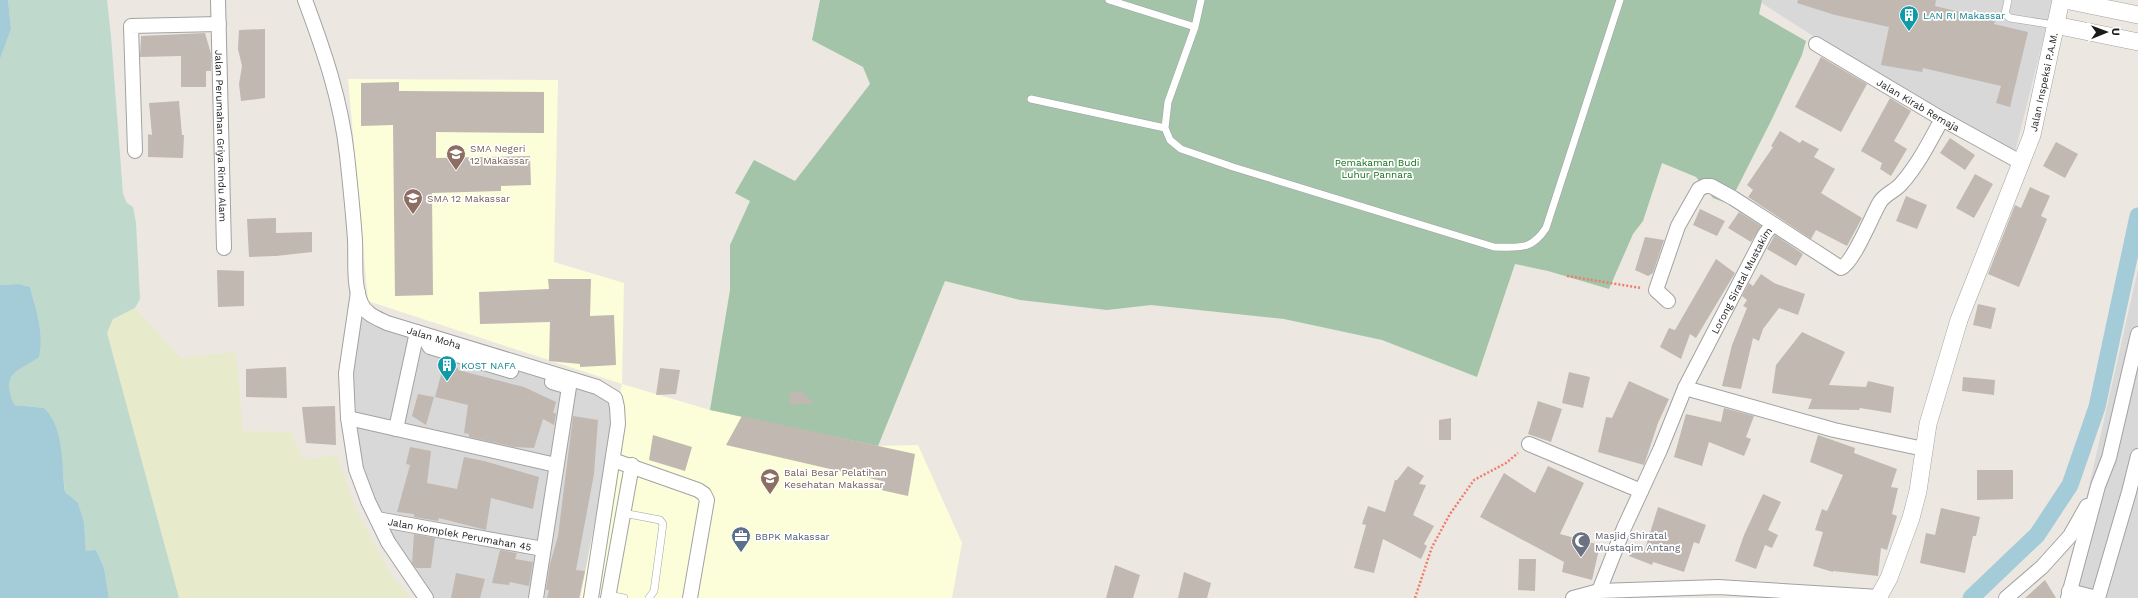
<svg xmlns="http://www.w3.org/2000/svg" width="2138" height="598" font-family="'Work Sans',sans-serif">
  <rect width="100%" height="100%" fill="#ece8e1"/>
  <!-- residential -->
  <path fill="#d9d8d8" d="M1757 0H2053L2015 152 1846 57Z
    M2138 269V598H2060L2077 540Z
    M361 304 370 315 615 398 589 598H426L368 501 346 373Z"/>
  <!-- education -->
  <path fill="#fcfdd9" d="M348 79 558 80 554 262 624 283 622 384 710 410 878 446 918 445 962 543 952 598H580L622 384 368 301Z"/>
  <!-- farmland -->
  <path fill="#e8eacc" d="M135 308 181 358 236 352 243 431 291 432 303 460 336 455 357 511 391 575 412 598H179L107 333 113 319Z"/>
  <!-- wetland -->
  <path fill="#bfd9cd" d="M8 0H107L111 36 123 194 127 203 133 207 136 223 140 299 135 308 113 319 107 333 179 598H109L104 568 96 550 86 552 84 522 78 504 65 492 63 474 44 408 13 405C0 380 7 373 31 362L34 302 30 287 19 284 0 285V59L11 29Z"/>
  <!-- cemetery -->
  <path fill="#a3c4a8" d="M820 0H1762L1759 14 1806 41 1802 55 1772 119 1729 204 1713 198 1696 177 1662 163 1643 221 1633 234 1609 289 1548 271 1515 264 1477 377 1382 340 1284 319 1151 305 1107 310 1020 300 945 281 878 446 710 410 730 290V245L750 201 735 193 754 160 795 181 870 84 863 67 812 40Z"/>
  <!-- water -->
  <path fill="#a3cbd8" d="M0 0H8L11 29 0 59Z
    M19 284 30 287C36 311 44 332 39 357 18 372 0 371 14 405L44 408C65 429 61 465 65 492L78 503 84 522 86 551 96 550 104 568 109 598H0V285Z"/>
  <g fill="none" stroke-linecap="round" stroke-linejoin="round">
    <!-- canal -->
    <path stroke="#a3cbd8" stroke-width="17" d="M1971 598 2037 535 2070 485 2097 407 2138 216"/>
  </g>
  <!-- building -->
  <path fill="#c0b8b1" d="M1798 0H1936L1935 6 1995 21 1994 24 2028 32 2010 107 1996 103 2001 86 1923 68 1922 72 1881 65 1889 27 1835 15 1797 3Z
    M265 29V98L241 101 239 84 242 66 238 49 239 30Z
    M205 33 211 54V71H206V87H181V56L140 57 141 36Z
    M1821 57 1867 84 1841 132 1795 107Z
    M399 82V91L544 92V133L436 132V158L530 156 531 185 501 186V191L432 193 433 295 395 296 393 125 361 126V83Z
    M1890 98 1911 111 1894 141 1907 149 1891 176 1880 169 1882 163 1861 151Z
    M179 101 182 135H184L183 158 148 157V134L152 135 149 103Z
    M1780 131 1800 143 1802 140 1819 149 1814 157 1835 169 1821 193 1862 218 1847 246 1816 230 1811 239 1748 197 1753 190 1747 185 1773 147 1771 146Z
    M1950 138 1975 155 1965 170 1940 153Z
    M2056 142 2078 154 2065 178 2043 166Z
    M1975 174 1993 184 1974 218 1956 208Z
    M2030 187 2050 196 2041 216 2047 219 2019 287 1988 274 2015 205 2021 208Z
    M1906 196 1927 205 1917 229 1896 221Z
    M1700 209 1725 221 1717 236 1693 225Z
    M1739 212 1761 226 1751 242 1728 228Z
    M276 218V233L312 232V252L276 256 249 257 247 219Z
    M1775 235 1803 254 1796 266 1767 249Z
    M1645 237 1664 240 1653 273 1648 276 1635 270Z
    M1716 259 1735 273 1696 338 1690 334 1681 359 1660 347 1669 328 1675 330Z
    M217 270 244 271V306L218 307Z
    M1761 274 1774 283 1805 294 1798 315 1779 308 1763 329 1759 341 1753 338 1741 389 1722 386 1732 345 1747 308 1743 306 1747 300 1742 296 1749 283 1753 286Z
    M548 279H591L590 316 614 315 616 365 580 367V364L549 361 550 322 480 324 479 292 549 289Z
    M1978 304 1996 308 1991 329 1973 325Z
    M1802 332 1845 352 1829 385 1866 387 1868 381 1894 387 1891 413 1860 408 1859 410 1808 409 1812 399 1772 393 1776 365Z
    M444 364 458 368V370L524 387 556 402 553 413H556L554 425 543 419 534 448 514 447 469 437V434L464 433 468 405 435 397Z
    M286 367 287 398 246 397V369Z
    M660 368 680 370 676 394 656 395Z
    M1569 372 1590 377 1583 408 1562 403Z
    M1963 377 1995 380 1994 395 1962 391Z
    M1629 381 1669 399 1658 423 1644 465 1598 452 1606 417 1612 418Z
    M801 391 814 403 790 405V393Z
    M418 394 434 397 426 425 412 416Z
    M1538 401 1562 409 1551 442 1528 434Z
    M335 406 336 445 306 443 302 407Z
    M1724 408 1754 416 1746 437 1751 439 1744 456 1709 442 1702 466 1674 457 1686 414 1721 422Z
    M573 416 598 420 594 474 576 570 585 571 579 598H547L549 590H546L550 564 558 536Z
    M742 416 915 454 908 496 881 490 882 481 726 445Z
    M1451 418V440H1439V420Z
    M653 435 692 447 685 471 649 460Z
    M1818 435 1855 448 1854 453 1897 469 1891 487 1898 488 1892 514 1897 516 1887 550 1881 548 1878 576 1833 571V572L1813 566 1823 532 1815 530 1822 509 1827 511 1843 475 1810 462Z
    M410 447 431 451 427 483 457 489 464 457 484 461 539 477 533 509 491 498 486 530 439 518 438 521 414 517V514L397 512 410 465 406 464Z
    M1408 466 1424 476 1419 484 1426 485 1413 515 1434 526 1424 544 1427 546 1421 559 1383 539 1374 573 1354 568 1366 525 1362 524 1368 506 1385 512 1395 480H1397Z
    M1548 466 1584 483 1560 534 1600 545 1592 580 1562 572 1564 562 1480 517 1504 473 1535 493Z
    M1977 470H2013V499L1977 500Z
    M1763 494 1781 502 1768 530 1778 535 1772 548 1765 545 1756 569 1735 561 1744 535Z
    M1658 507 1706 525 1699 544 1694 542 1684 572 1653 562 1652 565 1629 556 1633 545 1645 549Z
    M1941 508 1980 517 1976 536H1973L1965 573 1920 563 1926 533 1935 535Z
    M414 534 435 538 431 568H416L412 563Z
    M500 550 517 553 515 559 533 562 529 586 510 582 509 585 492 583Z
    M1519 559H1536L1535 591 1518 590Z
    M1115 565 1140 575 1133 598H1106Z
    M1184 572 1211 583 1207 598H1178Z
    M456 573 485 579 480 598H451Z
    M2045 580 2056 598H2025Z"/>
  <g fill="none" stroke-linecap="round" stroke-linejoin="round">
    <!-- service casing -->
    <g stroke="#a2a2a2" stroke-width="8">
      <path id="service" d="M1109 0 1195 27
        M1201 0 1195 27 1168 102 1165 128 1170 140 1181 149 1233 167 1494 247C1519 247 1531 251 1546 228L1620 0
        M2008 0 2005 14 2010 18 2055 25
        M1031 99 1165 128
        M623 513 660 520 663 524 654 591 649 598
        M609 595 624 598"/>
    </g>
    <!-- minor casing -->
    <g stroke="#a2a2a2" stroke-width="16">
      <g id="minor">
        <path id="s1" d="M218 0 224 248"/>
        <path id="s2" d="M305 0C324 51 341 100 347 155 350 183 353 211 355 240 356 259 353 285 361 303 365 314 377 318 387 323L597 387 615 398 617 407 618 424 591 598"/>
        <path id="s3" d="M1816 44 1942 119 2022 163"/>
        <path d="M135 151 131 26 219 24"/>
        <path d="M358 292 346 373 348 418 356 469 368 501 388 542 426 598"/>
        <path d="M1668 301 1656 290 1678 226 1699 189 1705 186H1711L1733 198 1841 268C1854 262 1872 215 1880 202 1885 194 1895 191 1901 184 1918 165 1930 141 1942 119"/>
        <path d="M422 334 430 347 511 371"/>
        <path d="M1685 388 1834 430 1924 449"/>
        <path d="M348 418 556 465"/>
        <path d="M396 429 417 332"/>
        <path d="M1529 444 1641 491"/>
        <path d="M613 460 698 490 704 494 707 500 690 598"/>
        <path id="s4" d="M377 519 543 549"/>
        <path id="s5" d="M1599 591 1624 528 1660 450 1685 388 1765 234 1773 224"/>
        <path d="M2069 591 2097 598"/>
        <path d="M536 598 569 387 552 382"/>
        <path d="M608 598 632 465"/>
        <path d="M1573 598 1599 591 1718 587 1879 597"/>
        <path d="M2006 598 2042 567 2070 536 2087 506"/>
        <path d="M2068 598 2098 486 2109 458 2138 334"/>
        <path d="M2098 598 2129 492 2138 456"/>
      </g>
    </g>
    <!-- tertiary casing -->
    <g stroke="#a2a2a2" stroke-width="18">
      <g id="tertiary">
        <path d="M2065 0 2138 15"/>
        <path d="M2055 25 2138 42"/>
        <path id="s6" d="M1878 598 1889 578 1911 518 1918 491 1928 424 1959 320 2032 135 2061 0"/>
      </g>
    </g>
    <!-- path -->
    <path stroke="#f17c6d" stroke-width="2.5" stroke-dasharray="2 2" stroke-linecap="butt" d="M1567 276 1641 288
      M1415 598 1432 547 1450 514 1474 480 1506 463 1518 453"/>
    <!-- service -->
    <use href="#service" stroke="#fff" stroke-width="7"/>
    <!-- minor -->
    <use href="#minor" stroke="#fff" stroke-width="14"/>
    <!-- tertiary -->
    <use href="#tertiary" stroke="#fff" stroke-width="17"/>
  </g>
  <!-- icons -->
  <defs>
    <g id="building-pin" transform="scale(1)"><path d="M0 17L-7.5 6A9.5 9.5 0 1 1 7.5 6Z" fill="#0f9aa8" stroke="#fff"/><path d="M-4-6H4V6H1V3H-1V6H-4ZM-2.5-4.3h1.7v1.8h-1.7ZM.8-4.3h1.7v1.8H.8ZM-2.5-1h1.7V.8h-1.7ZM.8-1h1.7V.8H.8Z" fill="#fff"/></g>
    <g id="school-pin" transform="scale(1)"><path d="M0 17L-7.5 6A9.5 9.5 0 1 1 7.5 6Z" fill="#8d6e63" stroke="#fff"/><path d="M0-5L7-2L0 1L-7-2ZM-4 1L0 2.5L4 1V4Q0 6-4 4Z" fill="#fff"/></g>
    <g id="university-pin" transform="scale(1)"><path d="M0 17L-7.5 6A9.5 9.5 0 1 1 7.5 6Z" fill="#8d6e63" stroke="#fff"/><path d="M0-5L7-2L0 1L-7-2ZM-4 1L0 2.5L4 1V4Q0 6-4 4Z" fill="#fff"/></g>
    <g id="office-pin" transform="scale(1)"><path d="M0 17L-7.5 6A9.5 9.5 0 1 1 7.5 6Z" fill="#5c6f8a" stroke="#fff"/><path d="M-6-3h4V-5.5h4V-3h4V5H-6ZM-1-4.5V-3h2v-1.5ZM-6 0V1H6V0Z" fill="#fff"/></g>
    <g id="mosque-pin" transform="scale(1)"><path d="M0 17L-7.5 6A9.5 9.5 0 1 1 7.5 6Z" fill="#6b7280" stroke="#fff"/><path d="M3.5-4.9A6 6 0 1 0 3.5 4.9A5 5 0 1 1 3.5-4.9Z" fill="#fff"/></g>
  </defs>
  <g fill-rule="evenodd">
    <use href="#building-pin" x="1909" y="15"/>
    <use href="#school-pin" x="456" y="154"/>
    <use href="#school-pin" x="413" y="198"/>
    <use href="#building-pin" x="447" y="365"/>
    <use href="#university-pin" x="770" y="478"/>
    <use href="#office-pin" x="741" y="536"/>
    <use href="#mosque-pin" x="1581" y="541"/>
  </g>
  <g text-anchor="middle" dominant-baseline="central" stroke-width="3.5" stroke-linejoin="round" paint-order="stroke">
    <!-- culture labels -->
    <g font-size="10" fill="#0d838f" stroke="#fff" text-anchor="start">
      <text x="1923" y="15">LAN RI Makassar</text>
      <text x="461" y="365">KOST NAFA</text>
    </g>
    <!-- street labels -->
    <g font-size="10" fill="#1b1b1b" stroke="#fff">
      <text stroke="none"><textPath href="#s6" startOffset="544">Jalan Inspeksi P.A.M.</textPath></text>
      <text stroke="none"><textPath href="#s3" startOffset="119">Jalan Kirab Remaja</textPath></text>
      <text stroke="none"><textPath href="#s1" startOffset="136">Jalan Perumahan Griya Rindu Alam</textPath></text>
      <text stroke="none"><textPath href="#s5" startOffset="342">Lorong Siratal Mustakim</textPath></text>
      <text stroke="none"><textPath href="#s2" startOffset="393">Jalan Moha</textPath></text>
      <text stroke="none"><textPath href="#s4" startOffset="84">Jalan Komplek Perumahan 45</textPath></text>
    </g>
    <!-- education labels -->
    <g font-size="10" fill="#785e54" stroke="#fff" text-anchor="start">
      <text x="470" y="148">SMA Negeri<tspan x="470" dy="12">12 Makassar</tspan></text>
      <text x="427" y="198">SMA 12 Makassar</text>
      <text x="784" y="472">Balai Besar Pelatihan<tspan x="784" dy="12">Kesehatan Makassar</tspan></text>
    </g>
    <!-- park labels -->
    <g font-size="10" fill="#11711a" stroke="#fff">
      <text x="1377" y="162">Pemakaman Budi<tspan x="1377" dy="12">Luhur Pannara</tspan></text>
    </g>
    <!-- worship labels -->
    <g font-size="10" fill="#5b616d" stroke="#fff" text-anchor="start">
      <text x="1595" y="535">Masjid Shiratal<tspan x="1595" dy="12">Mustaqim Antang</tspan></text>
    </g>
    <!-- service labels -->
    <g font-size="10" fill="#4e5e75" stroke="#fff" text-anchor="start">
      <text x="755" y="536">BBPK Makassar</text>
    </g>
  </g>
  <!-- north arrow -->
  <g transform="translate(2106 32) rotate(89)" stroke="#ffffff" stroke-width="3" paint-order="stroke">
  <path d="M0-3L7 15L0 10L-7 15Z" fill="#1b1b1b"/>
  <text y="-6" font-size="11" font-weight="bold" text-anchor="middle" fill="#1b1b1b">U</text>
  </g>
</svg>
